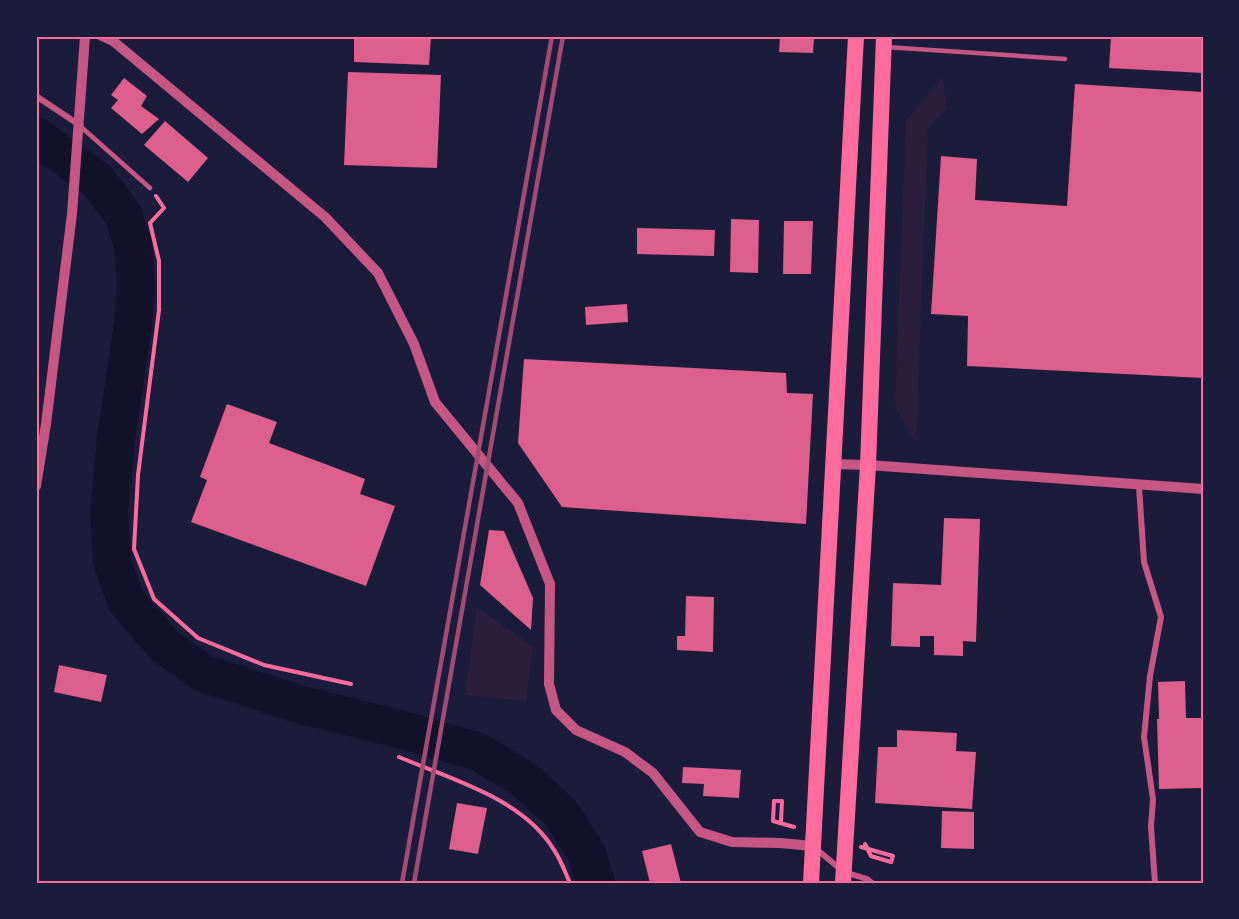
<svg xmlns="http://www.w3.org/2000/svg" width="1239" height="919" font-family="'Work Sans',sans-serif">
  <rect width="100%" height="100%" fill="#1b1b3a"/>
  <!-- green -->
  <path fill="#2a1e3b" d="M943 77 947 108 928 128 916 444 895 405 906 120Z
    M477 607 533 647 526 701 465 695Z"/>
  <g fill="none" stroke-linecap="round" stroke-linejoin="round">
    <!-- river -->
    <path stroke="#12122b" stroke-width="38" d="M36 136 97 180 123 214 133 245 136 286 133 324 116 439 109 513 112 561 126 601 165 646 203 673 298 704 407 731 479 752 526 781 561 813 587 854 596 883"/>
  </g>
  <!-- building -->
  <path fill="#dd5f8e" d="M354 36H431L429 65 354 62Z
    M780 36 814 37 813 53 779 52Z
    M1111 36H1203V73L1109 68Z
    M348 72 441 75 437 168 344 165Z
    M124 78 147 96 141 106 159 119 142 134 111 108 118 100 111 95Z
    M1075 84 1203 92V378L967 366 968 316 931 314 941 156 977 159 975 200 1067 206Z
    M165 121 208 158 188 182 144 145Z
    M731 219 759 220 758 273 730 272Z
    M784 221H813L811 274H783Z
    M637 228 715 230 714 256 637 254Z
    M627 304 628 322 586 325 585 307Z
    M524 359 786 373 787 393 813 394 806 524 562 507 518 443Z
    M227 404 277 422 269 443 365 479 360 494 395 506 366 586 191 522 207 480 200 477Z
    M944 518 980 519 976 642 963 641V656L934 655V636H920V647L891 646 893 583 941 585Z
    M489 530 504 531 533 598 531 630 480 585Z
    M686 596 714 597 713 652 677 650V636H685Z
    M59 665 107 675 101 702 54 692Z
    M1185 681 1186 718H1203V788L1159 789 1157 719H1159L1158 682Z
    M897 730 957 733 956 751 976 752 972 809 875 803 878 747H897Z
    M683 767 741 770 739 798 703 796 704 784 682 783Z
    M457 803 487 808 478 854 449 849Z
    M942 811 974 812V849L941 848Z
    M671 844 681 883H650L642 851Z"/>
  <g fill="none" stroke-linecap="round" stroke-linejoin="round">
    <!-- path -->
    <path stroke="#ff6b9d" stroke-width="4" d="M156 196 164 208 150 223 159 261V310L138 475 134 549 154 599 198 638 264 665 351 684
      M399 757C451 779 524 799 554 850 561 860 565 872 570 883
      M781 821 782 801H774L773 821 794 827
      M861 847 893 856 891 862 871 856 865 844"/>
    <!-- service -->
    <path stroke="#c65784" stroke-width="4.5" d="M886 47 1065 59
      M80 126 150 188"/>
    <!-- minor -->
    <path stroke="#c65784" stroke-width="6" d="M36 96 78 124
      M1139 486 1144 562 1161 617 1150 676 1144 737 1153 799 1151 827 1155 883
      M815 848 844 872 867 879 872 883"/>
    <!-- tertiary -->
    <path stroke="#c65784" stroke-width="10" d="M102 36 113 41 325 217 378 273 414 344 435 402 518 503 550 584 549 684 556 710 576 730 625 752 653 773 700 832 732 842 780 843 813 846
      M832 464 868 465 1203 489
      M36 486 46 424 72 214 85 36"/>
    <!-- trunk -->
    <path stroke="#ff6b9d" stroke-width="16" d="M811 883 856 36
      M843 883 868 465 884 36"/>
    <!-- rail -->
    <path stroke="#a44b75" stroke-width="4.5" d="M402 883 552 36
      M414 883 563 36"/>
  </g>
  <!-- border -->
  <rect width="1239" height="919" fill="none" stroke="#1b1b3a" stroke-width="75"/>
  <rect x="38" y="38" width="1164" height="844" fill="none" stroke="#ff6b9d" stroke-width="2"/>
</svg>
